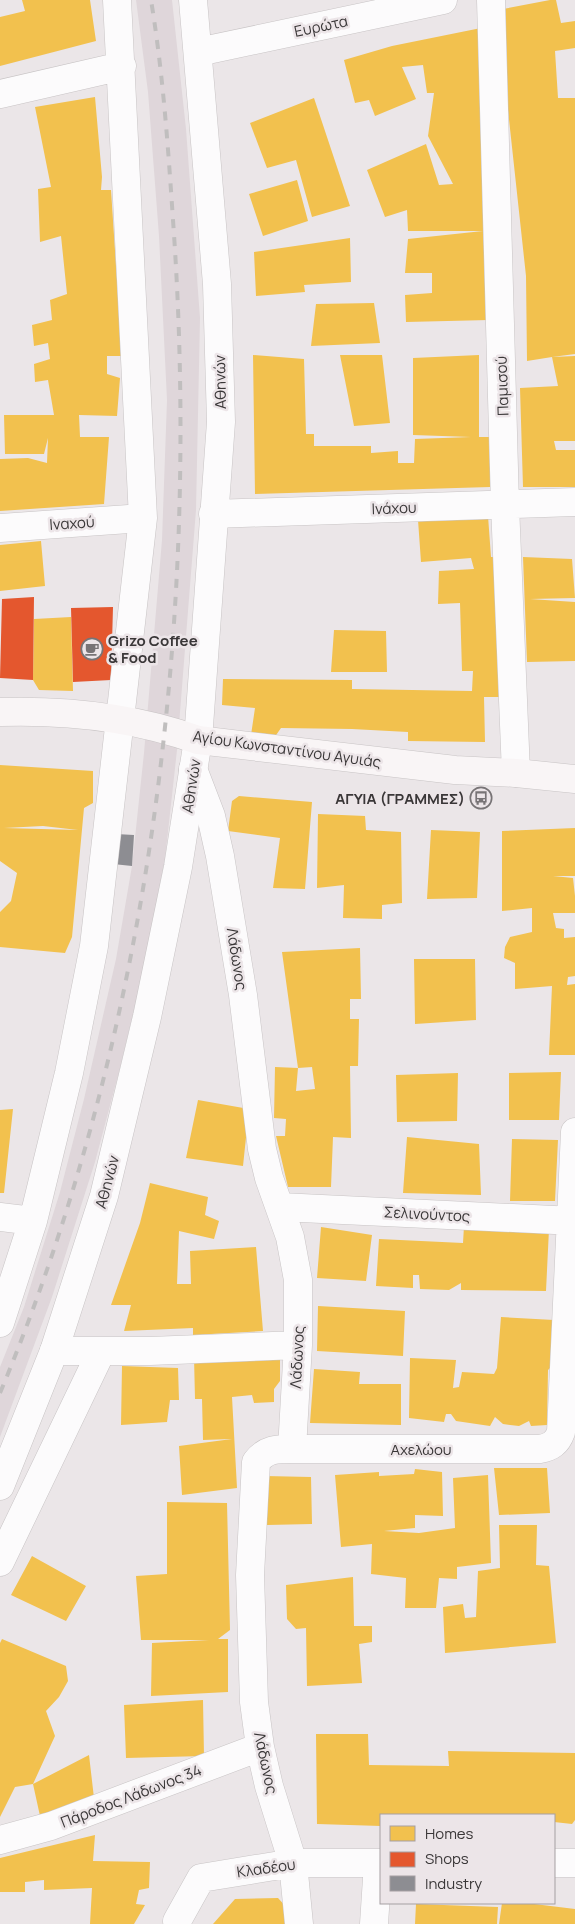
<svg xmlns="http://www.w3.org/2000/svg" width="575" height="1924" font-family="Manrope,sans-serif">
  <rect width="100%" height="100%" fill="#ebe6e8"/>
  <!-- built -->
  <path fill="#dfd6da" d="M136 0H172L186 129 200 318 196 510 177 750 165 859 142 977 120 1068 95 1162 52 1297 0 1437V1367L24 1307 60 1192 84 1099 116 959 132 866 144 753 162 540 167 400 159 236 148 92Z"/>
  <!-- homes -->
  <path fill="#f2c14e" fill-rule="evenodd" d="M22 0H90L96 41 0 66V17L25 11Z
    M550 0H556L561 23 575 21V48L555 51 558 98H575V354L552 357 575 356V441H554L556 450H575V487H523L520 388 558 386 552 357 527 361 526 276 507 101 503 9Z
    M481 28 485 179 483 231H408L407 210 385 217 367 170 426 144 439 185 453 184 428 136 434 93H427L423 65 402 67 416 99 375 116 369 100 355 103 344 60 392 46Z
    M95 97 102 177 101 190H111L122 356H107V374L120 378 117 416 79 415 80 437H109L104 504 0 511V459L28 458 47 463 48 438 44 454H5L4 415H54L48 380 35 382 34 364 50 359 48 343 34 346 32 325 52 320 50 300 67 294 61 236 40 242 38 189 51 187 35 107Z
    M314 98 350 206 312 217 296 160 267 168 250 123Z
    M297 180 308 221 263 236 249 194Z
    M483 231 489 320 406 322 405 295 432 293V273H405L408 239Z
    M350 238 351 282 304 285 305 292 256 296 254 252Z
    M374 303 380 343 311 346 316 304Z
    M253 355 304 359 306 434H314V446H371V453L398 451V463H414L415 439 471 437 413 435V358L479 355V437H491L490 487 255 494Z
    M340 355H382L390 423 354 426Z
    M488 516 491 557H499L504 697H484L485 742 408 741V732L352 729 281 728 274 738 251 735 255 708 222 705 223 679 352 680V689L472 691 473 671H462L460 603 438 604 439 571 474 569 471 558 421 562 418 520Z
    M41 541 45 586 0 591V545Z
    M523 557 572 559 575 598 530 599 575 602V661L527 662Z
    M71 617 73 691 39 690 33 680 34 619Z
    M334 630 386 631 387 672H331Z
    M0 765 93 771V803L84 808 72 937 65 953 0 947V912L11 901 17 873 0 861ZM43 826 78 830 4 828Z
    M239 796 312 802 305 889 273 888 280 838 228 831 232 801Z
    M318 814 365 816 366 830 401 832 402 903 382 905V919L343 918 344 885 317 888Z
    M575 828V876H553L573 878 575 896V913H553L556 928 564 929V938L575 937V976L568 977 567 985 575 984V1055H549L552 986 515 989V963L504 958 505 947 510 937 532 932V908L502 911V831Z
    M431 830 480 832 477 898 427 899Z
    M360 948 361 999H350V1019H359L358 1066H350L351 1138 333 1137 331 1187H288L276 1136H285L286 1119 274 1118 275 1067 298 1068 296 1091 315 1089 312 1067 298 1068 282 952Z
    M414 959H475L476 1020 415 1024Z
    M561 1072 559 1120H509V1073Z
    M458 1073 457 1121 397 1122 396 1075Z
    M198 1100 249 1109 243 1166 186 1158Z
    M13 1109 4 1193H0V1110Z
    M407 1137 479 1144 481 1195 403 1193Z
    M512 1139 558 1140 555 1201H510Z
    M150 1183 208 1197 205 1215 219 1221 214 1239 179 1231 177 1284H191L190 1251 256 1247 263 1331 193 1335V1328L124 1331 131 1305H111L140 1223Z
    M464 1226 549 1229 546 1291 461 1290V1283L449 1290 420 1289 419 1275H413V1288L376 1286 379 1239 463 1243Z
    M321 1227 372 1235 366 1281 317 1278Z
    M318 1306 405 1311 403 1356 317 1351Z
    M501 1317 554 1320 551 1367 548 1370 547 1425 531 1426 529 1421 519 1426 503 1424 495 1417 490 1426 456 1421 451 1414H446L444 1422 409 1418 410 1358 456 1360 453 1388 459 1387 462 1372 494 1374 497 1368Z
    M280 1352V1381L274 1389V1402L254 1403 252 1395 232 1397 237 1488 182 1495 179 1446 232 1439 203 1440 202 1399H195L194 1357Z
    M122 1366 178 1368 179 1400H170L167 1422 121 1425Z
    M314 1369 360 1372 359 1384H401V1425L310 1423Z
    M494 1468H547L550 1513 499 1515Z
    M415 1469 442 1472 443 1516 415 1515V1528L384 1531 419 1533 455 1528 453 1478 488 1475 491 1563 457 1567V1579L439 1578 436 1608H405L406 1578 371 1574 372 1544 341 1547 335 1475 379 1472V1476L414 1474Z
    M265 1476 311 1477 312 1524 267 1525Z
    M167 1502 227 1503 230 1630 218 1639H228V1692L151 1696 152 1643 209 1640H141L136 1576 167 1574Z
    M499 1525H537L536 1565 549 1566 556 1643 445 1653 443 1607 463 1604 465 1618 476 1617 478 1571 500 1568Z
    M32 1556 86 1586 66 1621 11 1595Z
    M353 1577 354 1626H372V1642L359 1644 362 1683 307 1686 306 1628 296 1629 287 1619 286 1585Z
    M2 1639 66 1666 68 1681 59 1697 46 1711 55 1736 33 1784 15 1787 0 1817V1643Z
    M203 1700 204 1756 126 1758 124 1705Z
    M316 1734H368L369 1765 449 1766 448 1751 575 1753V1820L572 1824 554 1822V1815H381V1826L317 1824Z
    M89 1755 94 1798 40 1816 33 1784Z
    M95 1835 93 1861 150 1862 149 1888 139 1890 136 1904 145 1905 134 1924H90L92 1888 44 1890V1880L25 1882V1892H0V1858Z
    M278 1898 289 1910 290 1924H213L235 1899Z
    M502 1903H526L575 1909V1924H499Z
    M416 1904 498 1907 497 1924H415Z"/>
  <!-- shops -->
  <path fill="#e4572e" d="M34 597 33 680 0 678 2 599Z
    M113 607 111 680 73 682 71 608Z"/>
  <!-- industry -->
  <path fill="#8d8d92" d="M116 834 134 835 132 866 113 864Z"/>
  <g fill="none" stroke-linecap="round" stroke-linejoin="round">
    <!-- minor casing -->
    <g stroke="#c8c4c5" stroke-width="29">
      <path id="minor" d="M491 0 505 505 516 773
        M198 52 443 0
        M0 94 122 66
        M213 514 575 502
        M0 528 143 518
        M193 769 211 816 220 856 243 995 262 1149 269 1178 290 1237 298 1280V1345L292 1449C276 1449 266 1449 256 1462L250 1575 254 1702 260 1747 269 1786 293 1863 299 1924
        M280 1207 575 1221
        M0 1217 33 1221
        M0 1323 33 1221 69 1073 94 946 143 518 117 0
        M54 1351H150L298 1345
        M292 1449H540C551 1447 557 1443 561 1432L575 1132
        M0 1562 101 1352
        M0 1840 51 1826 260 1747
        M554 1863H575
        M177 1921 201 1878 293 1863H381
        M374 1924 378 1863"/>
    </g>
    <!-- tertiary casing -->
    <g stroke="#c8c4c5" stroke-width="29">
      <path id="tertiary" d="M0 1486 54 1351 104 1196 147 1017 178 867 198 740 221 422 217 284 193 0"/>
    </g>
    <!-- secondary casing -->
    <g stroke="#c8c4c5" stroke-width="29">
      <path id="secondary" d="M0 712C68 710 134 717 198 740L455 770 516 773 575 779"/>
    </g>
    <!-- minor -->
    <use href="#minor" stroke="#fcfbfc" stroke-width="28"/>
    <!-- tertiary -->
    <use href="#tertiary" stroke="#fcfbfc" stroke-width="28"/>
    <!-- secondary -->
    <use href="#secondary" stroke="#f9f5f6" stroke-width="28"/>
    <!-- rail -->
    <path stroke="#c0bebe" stroke-width="4" stroke-dasharray="9 9" stroke-linecap="butt" d="M0 1393C152 1030 201 611 173 220 168 146 163 73 151 0"/>
  </g>
  <!-- icons -->
  <defs>
    <g id="cafe-ring" transform="scale(1.125)"><circle r="9.5" fill="#ece5e8" stroke="#787476" stroke-width="1.5"/><path d="M-5.5-4.5H6V0H3Q3 3.5 0 3.5H-2.5Q-5.5 3.5-5.5 0ZM3-3.2v2h1.7v-2ZM-6 4.5H4V6H-6Z" fill="#787476"/></g>
    <g id="bus-ring" transform="scale(1.125)"><circle r="9.5" fill="#ece5e8" stroke="#787476" stroke-width="1.5"/><path d="M-5-6H5V4H4V6H2V4H-2V6H-4V4H-5ZM-3.5-4V0h7V-4ZM-3.5 1.2v1.5H-2V1.2ZM2 1.2v1.5H3.5V1.2Z" fill="#787476"/></g>
  </defs>
  <g fill-rule="evenodd">
    <use href="#cafe-ring" x="92" y="649"/>
    <use href="#bus-ring" x="481" y="798"/>
  </g>
  <g text-anchor="middle" dominant-baseline="central" stroke-width="5" stroke-linejoin="round" paint-order="stroke">
    <!-- street labels -->
    <g font-size="15" fill="#3a3738" stroke="#ece5e8">
      <text transform="translate(321 26) rotate(-12)">Ευρώτα</text>
      <text transform="translate(220 382) rotate(-91)">Αθηνών</text>
      <text transform="translate(502 386) rotate(-92)">Παμισού</text>
      <text transform="translate(394 508) rotate(-2)">Ινάχου</text>
      <text transform="translate(72 523) rotate(-4)">Ιναχού</text>
      <text transform="translate(287 749) rotate(8)">Αγίου Κωνσταντίνου Αγυιάς</text>
      <text transform="translate(191 786) rotate(-81)">Αθηνών</text>
      <text transform="translate(237 959) rotate(81)">Λάδωνος</text>
      <text transform="translate(107 1182) rotate(-75)">Αθηνών</text>
      <text transform="translate(427 1214) rotate(3)">Σελινούντος</text>
      <text transform="translate(297 1357) rotate(-87)">Λάδωνος</text>
      <text x="421" y="1449">Αχελώου</text>
      <text transform="translate(266 1763) rotate(78)">Λάδωνος</text>
      <text transform="translate(131 1796) rotate(-21)">Πάροδος Λάδωνος 34</text>
      <text transform="translate(266 1868) rotate(-8)">Κλαδέου</text>
    </g>
    <!-- poi labels -->
    <g font-size="15" font-weight="bold" fill="#3a3738" stroke="#ece5e8" text-anchor="start">
      <text x="108" y="640">Grizo Coffee<tspan x="108" dy="17">&amp; Food</tspan></text>
      <text x="465" y="798" text-anchor="end">ΑΓΥΙΑ (ΓΡΑΜΜΕΣ)</text>
    </g>
  </g>
  <!-- legend -->
  <rect x="380" y="1814" width="175" height="90" fill="#ece5e8" stroke="#a59fa2"/>
  <rect x="390" y="1826" width="25" height="15" fill="#f2c14e" stroke="#a59fa2"/>
  <text x="425" y="1839" font-size="15" fill="#3a3738">Homes</text>
  <rect x="390" y="1852" width="25" height="15" fill="#e4572e" stroke="#a59fa2"/>
  <text x="425" y="1864" font-size="15" fill="#3a3738">Shops</text>
  <rect x="390" y="1876" width="25" height="15" fill="#8d8d92" stroke="#a59fa2"/>
  <text x="425" y="1889" font-size="15" fill="#3a3738">Industry</text>
</svg>
